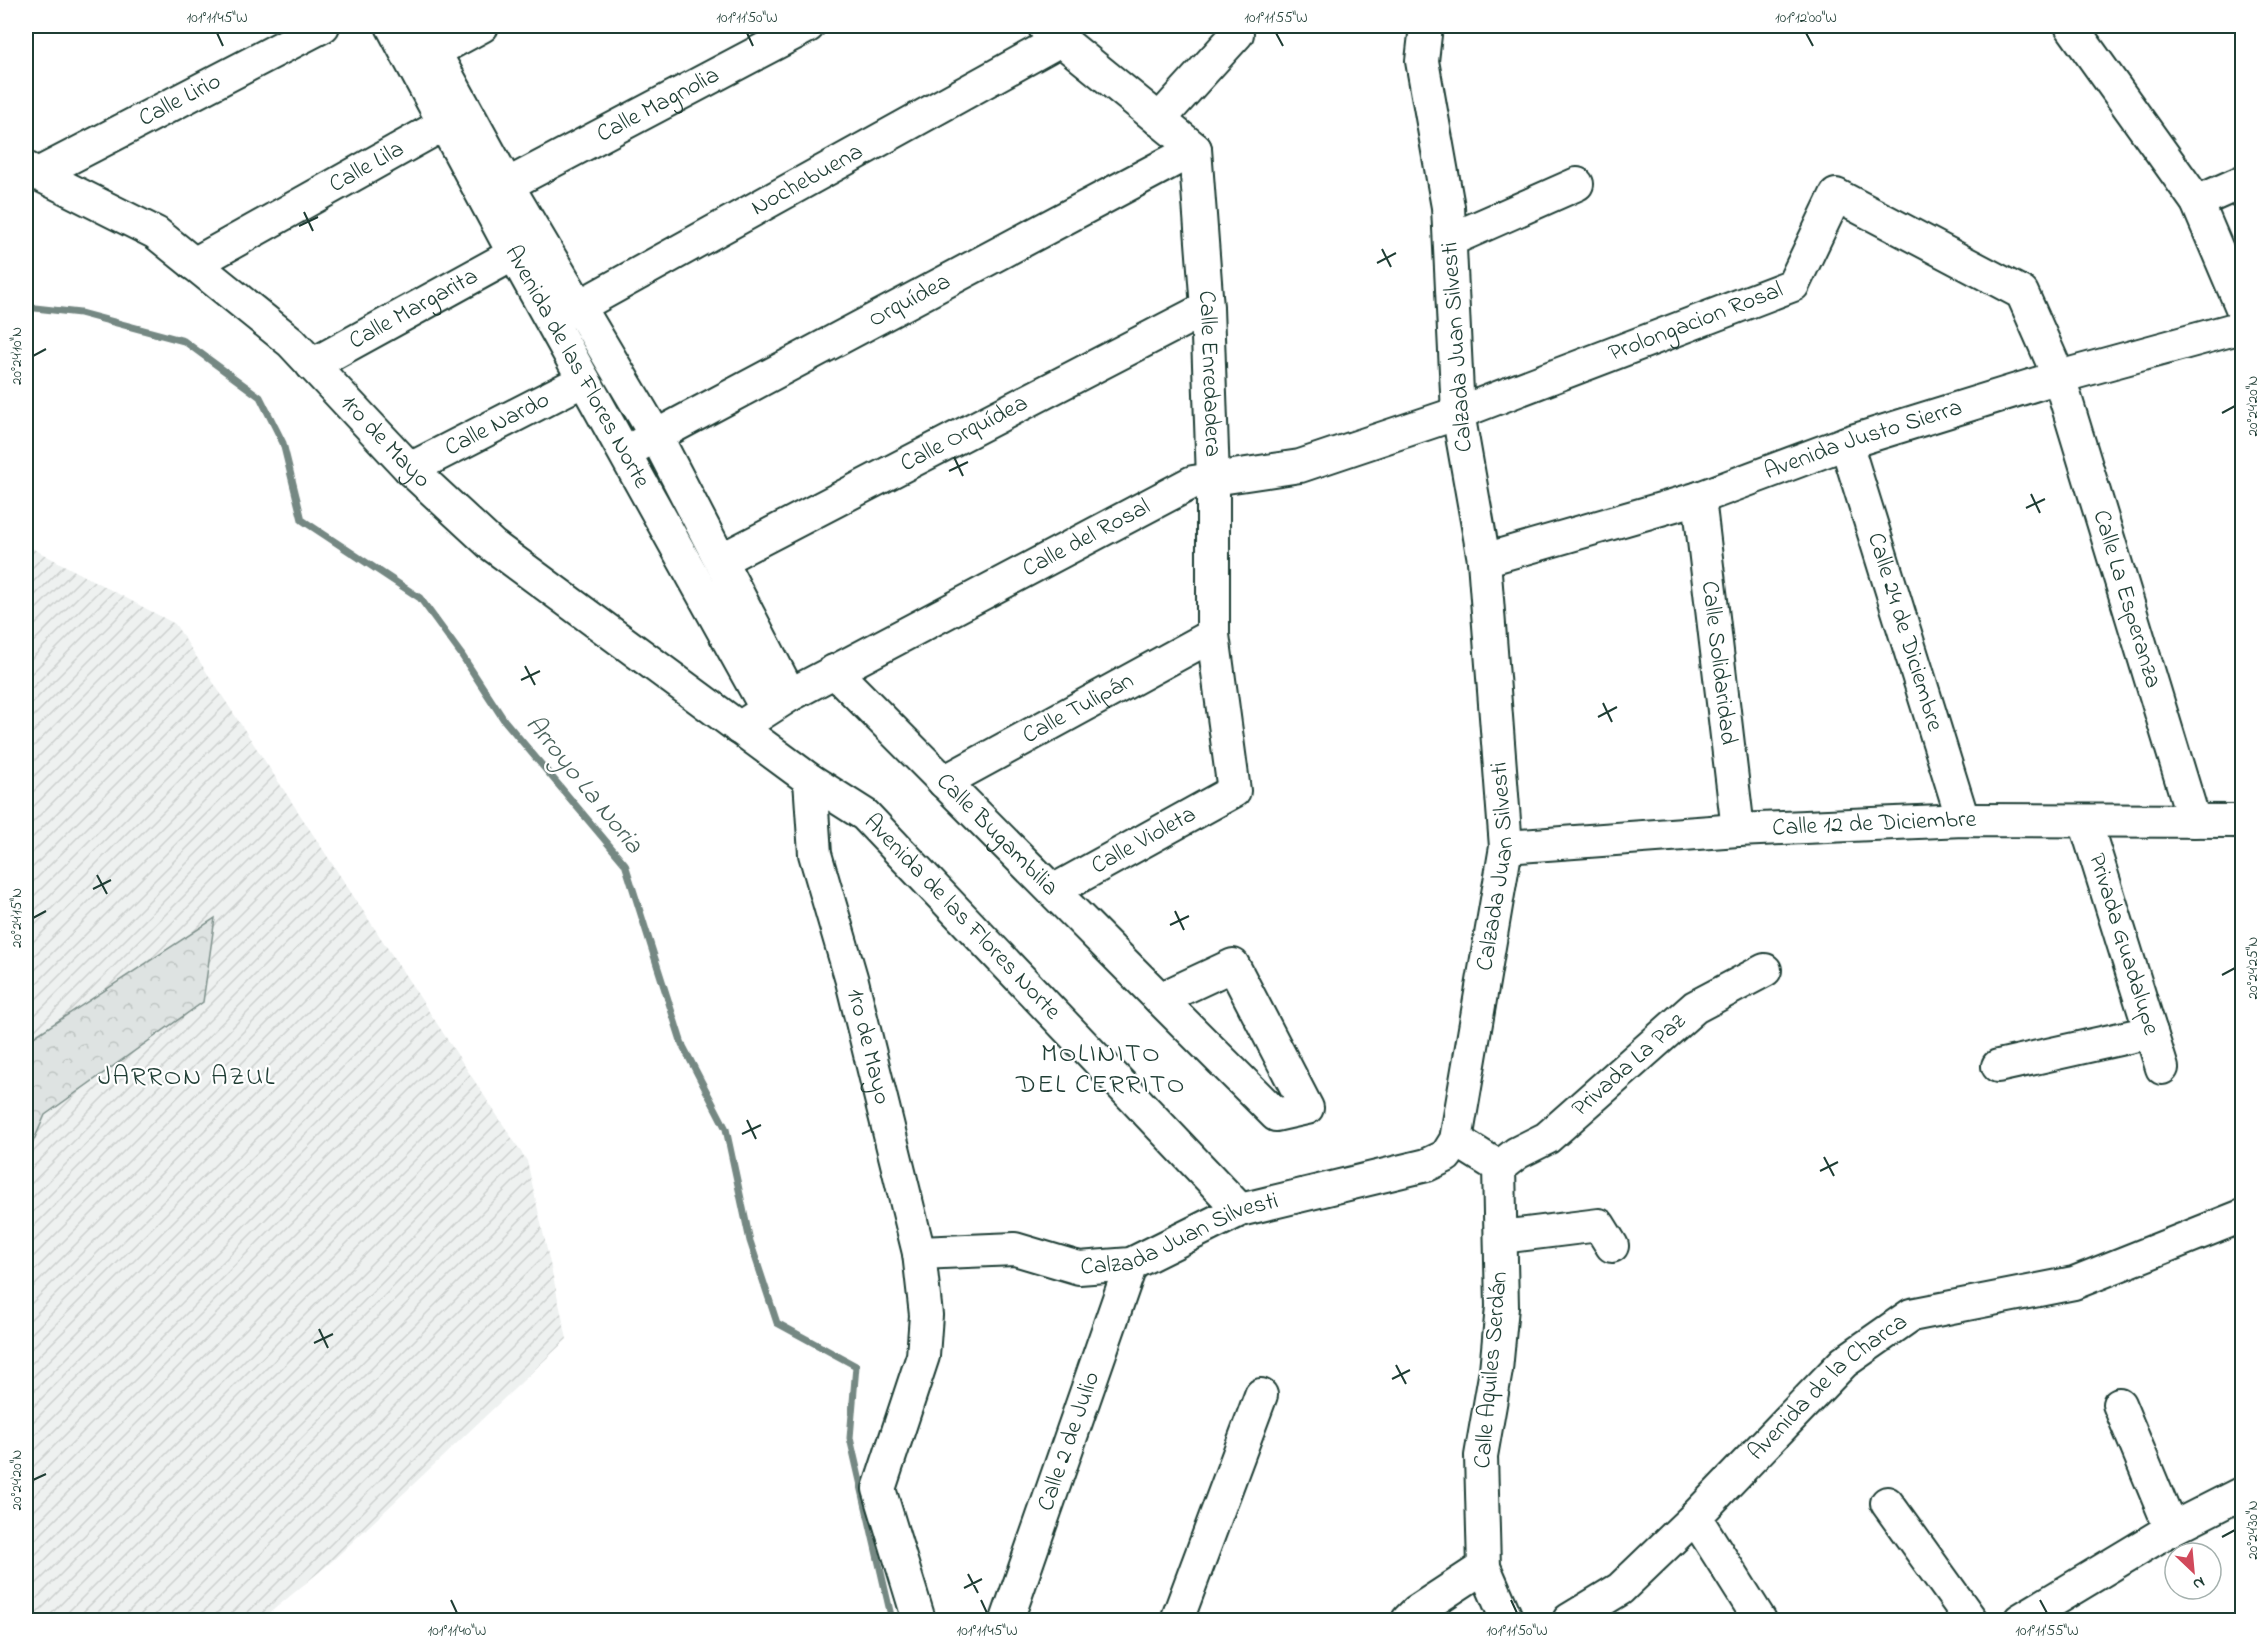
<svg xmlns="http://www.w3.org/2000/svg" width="2268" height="1646" font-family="'Indie Flower',sans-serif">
  <defs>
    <pattern id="industrial-furrows" width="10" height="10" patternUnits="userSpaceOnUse" patternTransform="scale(1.5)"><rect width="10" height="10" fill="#eef1f0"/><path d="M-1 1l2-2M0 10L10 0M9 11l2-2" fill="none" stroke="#ccd0ce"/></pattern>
    <pattern id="park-crowns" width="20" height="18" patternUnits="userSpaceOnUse" patternTransform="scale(1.5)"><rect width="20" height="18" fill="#dee3e2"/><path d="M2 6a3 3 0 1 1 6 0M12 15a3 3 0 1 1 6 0" fill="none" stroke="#bec4c2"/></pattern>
  </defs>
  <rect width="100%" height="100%" fill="#fff"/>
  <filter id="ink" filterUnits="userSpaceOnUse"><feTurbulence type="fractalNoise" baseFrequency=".0167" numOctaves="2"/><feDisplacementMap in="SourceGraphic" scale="12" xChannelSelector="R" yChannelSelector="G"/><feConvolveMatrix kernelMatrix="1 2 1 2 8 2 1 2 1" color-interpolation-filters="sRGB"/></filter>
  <g filter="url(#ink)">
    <!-- industrial -->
    <path fill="url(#industrial-furrows)" d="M26 545 175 624 527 1161 567 1339 330 1563 261 1620H26Z"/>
    <!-- park -->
    <path fill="url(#park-crowns)" stroke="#7e908b" stroke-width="1.5" d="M215 918 203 1002 45 1115 26 1158V1042Z"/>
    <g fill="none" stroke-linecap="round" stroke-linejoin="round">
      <!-- stream -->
      <path stroke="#758883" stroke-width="7" d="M26 307 80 313 184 341 260 397 283 443 302 520 420 598 461 654 504 720 625 864 682 1044 726 1129 750 1241 777 1323 856 1366 850 1438 892 1620"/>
      <!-- minor casing -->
      <g stroke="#1f3d34" stroke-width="36">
        <g id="minor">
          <path id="s1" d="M392 26 514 254 766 708"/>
          <path d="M420 26 507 185 656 436 790 695"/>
          <path id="s2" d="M1044 26 1195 149 1207 308 1213 479V635L1234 791 1053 891"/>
          <path d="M2071 26 2197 202 2242 308"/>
          <path d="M415 58 434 52 482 26"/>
          <path d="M1159 120 1237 34"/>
          <path id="s3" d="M26 168 156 233 291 342 410 469 492 545 810 780 865 815 1240 1210"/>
          <path id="s4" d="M38 174 323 26"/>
          <path id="s5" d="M507 185 808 26"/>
          <path d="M2197 202 2242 182"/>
          <path d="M1450 240 1577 184"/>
          <path id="s6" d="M194 264 444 124"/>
          <path id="s7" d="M558 316 578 307 1062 39"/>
          <path id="s8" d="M312 365 514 254"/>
          <path id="s9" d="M1846 443 1963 820"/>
          <path id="s10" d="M637 446 1195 149"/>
          <path id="s11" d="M410 469 584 380"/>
          <path id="s12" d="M1699 498 1738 830"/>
          <path id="s13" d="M721 560 1207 308"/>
          <path id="s14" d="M1484 560 1699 498 1846 443 2059 377 2242 327"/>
          <path id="s15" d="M834 671 1160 999"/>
          <path id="s16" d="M739 728 790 695 1193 482 1300 466 1458 413 1793 285 1836 195 2022 293 2059 377 2194 821"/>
          <path id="s17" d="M810 780 815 854 852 981 919 1253 926 1315 923 1356 879 1489 919 1620"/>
          <path id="s18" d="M944 782 1213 635"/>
          <path id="s19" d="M2085 821 2162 1068"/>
          <path id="s20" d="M1506 847 1738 830 1963 820 2242 821"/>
          <path d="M1233 965 1307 1108 1276 1115 1160 999Z"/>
          <path d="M1998 1066 2151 1032"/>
          <path d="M1456 1140 1499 1167 1502 1307 1496 1370 1481 1456 1484 1567 1507 1620"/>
          <path id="s21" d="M1499 1167 1517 1153 1547 1138 1695 1007 1765 970"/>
          <path d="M1501 1237 1599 1225 1612 1246"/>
          <path id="s22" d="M919 1253 1015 1249 1079 1268 1131 1264 1240 1210 1427 1165 1446 1156 1456 1140 1506 847 1484 560 1458 413 1448 207 1422 61 1426 26"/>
          <path d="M2119 1404 2171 1529"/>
          <path d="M1887 1503 1971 1620"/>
          <path d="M1695 1517 1760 1620"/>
          <path id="s23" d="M1007 1620 1131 1264"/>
          <path d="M1177 1620 1261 1395"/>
          <path d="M1408 1620 1417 1611 1484 1567"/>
          <path id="s24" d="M1569 1620 1620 1589 1695 1517 1844 1362 1911 1315 2074 1283 2242 1216"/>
          <path d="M2020 1620 2171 1529 2242 1493"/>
        </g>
      </g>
      <!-- minor -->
      <use href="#minor" stroke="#fff" stroke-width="32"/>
    </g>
  </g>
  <!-- ticks -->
  <path fill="none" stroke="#1f3d34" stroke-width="2" d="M217 33 223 46M747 33 753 46M1276 33 1283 46M1806 33 1813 46M304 212 313 231M299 226 318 217M1382 249 1391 267M1377 263 1396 253M33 356 46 349M2222 413 2235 406M954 457 963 476M949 471 968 462M2031 494 2040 513M2026 508 2045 499M525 666 535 685M521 680 540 671M1603 703 1612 722M1598 717 1617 707M97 875 107 894M93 889 111 880M1175 911 1184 930M33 918 46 911M1170 925 1189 916M2222 975 2235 968M747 1120 756 1139M742 1134 761 1125M1824 1157 1834 1176M1820 1171 1838 1162M319 1329 328 1348M314 1343 333 1334M1396 1365 1406 1384M1392 1379 1410 1370M33 1480 46 1474M2222 1537 2235 1530M968 1574 978 1593M964 1588 982 1579M451 1600 457 1613M981 1600 987 1613M1511 1600 1517 1613M2040 1600 2047 1613"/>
  <g text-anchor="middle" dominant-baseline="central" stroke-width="4.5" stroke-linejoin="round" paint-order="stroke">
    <!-- street labels -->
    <g font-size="24" fill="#1f3d34" stroke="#fff">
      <text stroke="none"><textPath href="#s4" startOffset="160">Calle Lirio</textPath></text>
      <text stroke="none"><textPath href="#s5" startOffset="171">Calle Magnolia</textPath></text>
      <text stroke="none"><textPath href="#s6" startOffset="198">Calle Lila</textPath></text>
      <text stroke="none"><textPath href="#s7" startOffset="284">Nochebuena</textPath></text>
      <text stroke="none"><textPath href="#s10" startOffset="309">Orquídea</textPath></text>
      <text stroke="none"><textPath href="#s8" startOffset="116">Calle Margarita</textPath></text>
      <text stroke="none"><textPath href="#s16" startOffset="1046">Prolongacion Rosal</textPath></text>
      <text transform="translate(1458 347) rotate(-94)">Calzada Juan Silvesti</text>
      <text stroke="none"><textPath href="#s1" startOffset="388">Avenida de las Flores Norte</textPath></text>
      <text stroke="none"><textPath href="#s2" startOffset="420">Calle Enredadera</textPath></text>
      <text stroke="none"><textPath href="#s11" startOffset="98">Calle Nardo</textPath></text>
      <text stroke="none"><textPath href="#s13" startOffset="274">Calle Orquídea</textPath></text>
      <text stroke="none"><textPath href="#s3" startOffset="456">1ro de Mayo</textPath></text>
      <text stroke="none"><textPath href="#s14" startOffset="398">Avenida Justo Sierra</textPath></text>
      <text stroke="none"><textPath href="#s16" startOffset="396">Calle del Rosal</textPath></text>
      <text stroke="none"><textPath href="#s16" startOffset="1784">Calle La Esperanza</textPath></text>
      <text stroke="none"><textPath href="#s9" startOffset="198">Calle 24 de Diciembre</textPath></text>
      <text stroke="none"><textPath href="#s12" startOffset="166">Calle Solidaridad</textPath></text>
      <text stroke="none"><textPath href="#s18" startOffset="153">Calle Tulipán</textPath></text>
      <text stroke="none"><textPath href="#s20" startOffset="369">Calle 12 de Diciembre</textPath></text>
      <text stroke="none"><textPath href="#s15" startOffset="231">Calle Bugambilia</textPath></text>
      <text transform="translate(1144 841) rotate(-29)">Calle Violeta</text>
      <text stroke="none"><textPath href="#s22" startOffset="846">Calzada Juan Silvesti</textPath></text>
      <text stroke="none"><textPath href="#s3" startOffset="1206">Avenida de las Flores Norte</textPath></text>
      <text stroke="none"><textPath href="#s19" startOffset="129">Privada Guadalupe</textPath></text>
      <text stroke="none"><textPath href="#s17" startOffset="274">1ro de Mayo</textPath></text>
      <text stroke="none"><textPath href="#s21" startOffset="166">Privada La Paz</textPath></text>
      <text stroke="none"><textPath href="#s22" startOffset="270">Calzada Juan Silvesti</textPath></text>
      <text transform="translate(1492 1370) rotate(-85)">Calle Aquiles Serdán</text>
      <text stroke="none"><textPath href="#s24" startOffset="350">Avenida de la Charca</textPath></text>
      <text stroke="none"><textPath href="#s23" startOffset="189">Calle 2 de Julio</textPath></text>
    </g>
    <!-- water labels -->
    <g font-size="26" font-style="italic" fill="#4a625b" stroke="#fff">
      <text transform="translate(583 785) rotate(51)">Arroyo La Noria</text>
    </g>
    <!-- quarter labels -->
    <g font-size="27" letter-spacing="1.5" fill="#1f3d34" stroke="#fff">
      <text x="1101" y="1054">MOLINITO<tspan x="1101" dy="31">DEL CERRITO</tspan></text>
      <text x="187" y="1077">JARRON AZUL</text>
    </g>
  </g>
  <!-- margin -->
  <rect width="2268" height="1646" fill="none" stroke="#fff" stroke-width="66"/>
  <!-- north arrow -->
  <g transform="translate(2193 1571) rotate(154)"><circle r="28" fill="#ffffff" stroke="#a5b1ae" stroke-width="1.5"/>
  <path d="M0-4.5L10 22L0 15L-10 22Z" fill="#d1495b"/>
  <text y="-9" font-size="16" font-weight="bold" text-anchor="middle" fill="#1f3d34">N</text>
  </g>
  <rect x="33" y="33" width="2202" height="1580" fill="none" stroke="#1f3d34" stroke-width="2"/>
  <g font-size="15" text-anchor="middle" fill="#1f3d34">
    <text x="217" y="22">101°11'45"W</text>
    <text x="747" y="22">101°11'50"W</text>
    <text x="1276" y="22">101°11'55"W</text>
    <text x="1806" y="22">101°12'00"W</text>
    <text transform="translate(16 356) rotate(-90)" y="5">20°24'10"N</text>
    <text transform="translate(2252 406) rotate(-90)" y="5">20°24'20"N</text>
    <text transform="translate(16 918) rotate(-90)" y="5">20°24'15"N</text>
    <text transform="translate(2252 968) rotate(-90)" y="5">20°24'25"N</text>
    <text transform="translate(16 1480) rotate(-90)" y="5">20°24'20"N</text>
    <text transform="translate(2252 1530) rotate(-90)" y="5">20°24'30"N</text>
    <text x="457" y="1635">101°11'40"W</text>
    <text x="987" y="1635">101°11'45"W</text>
    <text x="1517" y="1635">101°11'50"W</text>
    <text x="2047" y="1635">101°11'55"W</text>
  </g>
</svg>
